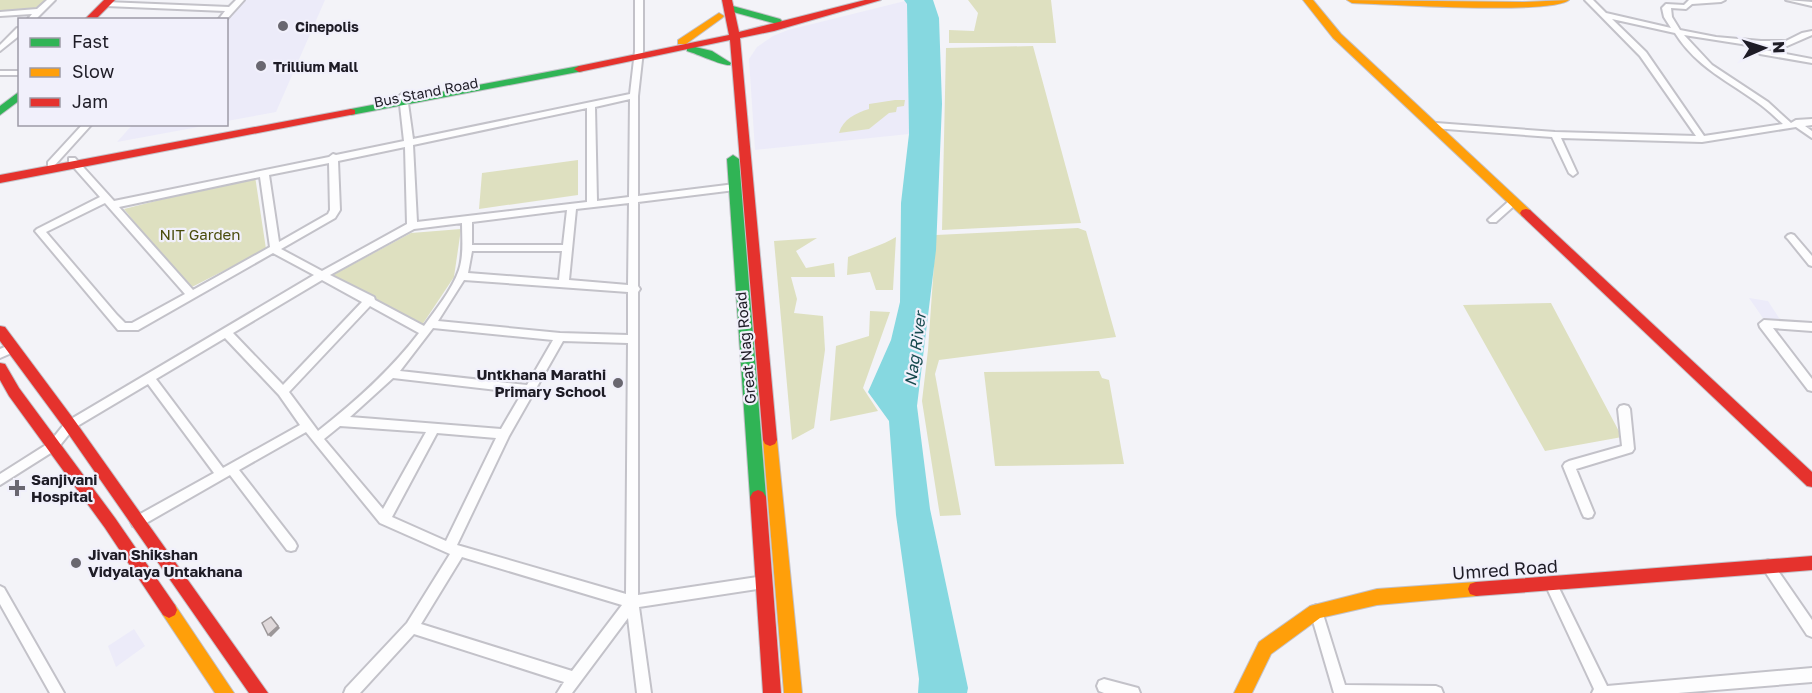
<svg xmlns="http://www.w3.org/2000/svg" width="1812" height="693" font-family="'Golos Text',sans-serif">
  <rect width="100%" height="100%" fill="#f3f3f8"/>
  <!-- built -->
  <path fill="#ecebf9" d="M244 0H325L276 112 227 121V20Z
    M905 1 907 3 909 134 755 150 749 59 757 47 773 36 788 30Z
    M133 124H209V125L117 142Z
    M1749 298 1768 301 1781 321H1765Z
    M134 629 145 646 116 667 108 646Z"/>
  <!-- green -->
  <path fill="#dee0c0" d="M0 0H47L37 9 0 13Z
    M968 0H1051L1056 43H949V30L974 31 978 13Z
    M1033 46 1081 223 942 230 946 48Z
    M895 100H905L904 106 897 107 896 112 889 113 869 129 839 133C843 119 856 113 869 109V104Z
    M578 160V195L479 209 482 173Z
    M255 176 266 249 188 289 124 209Z
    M1078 228 1086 231 1116 337 939 360 935 374 961 515 940 516 922 401 928 350 936 235Z
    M461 229 454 277 422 325 333 275 411 233Z
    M896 237 893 290H876L870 272 847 275 848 257C865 250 881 246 896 237Z
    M817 238 796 251 806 268 834 263 835 277H791L797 299 794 313 823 316 825 350 814 428 792 440 774 241Z
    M1551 303 1622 437 1545 451 1463 305Z
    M870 311 890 312 863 388 878 411 830 421 836 346 869 336Z
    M1099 371 1102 378 1109 380 1124 464 995 466 984 372Z"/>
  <!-- water -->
  <path fill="#86d8e0" d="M904 0H933L939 18 942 104 936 250 917 406 930 509 968 688 967 693H918L919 679 896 515 889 421 868 392 891 340 900 302 901 203 909 134 907 4Z"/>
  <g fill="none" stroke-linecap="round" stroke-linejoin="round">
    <!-- street casing -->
    <g stroke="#c3c2c9" stroke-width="4">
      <path id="street" d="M47 0H55L35 20H27L32 14 0 16V12L37 9Z
        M236 0H244L226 20H218L225 11 106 6 102 4 106 2 229 7Z
        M635 0H643V51L638 96V196L735 184 740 187 735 190 638 202V286L640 289 638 292V595L764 576 768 578 770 582 768 586 764 588 639 607 651 693H637L628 618 572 693H557L564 682 414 634 360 693H344L346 688 407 623 450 554 380 523 306 432 239 470 295 542 297 546 295 550 291 551 287 550 230 475 141 526 137 527 133 526 131 522 133 518 214 473 148 384 74 428 57 449 0 485V474L49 443 66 422 314 275 273 253 138 330H118L35 231 37 229 100 197 69 162V158H75L114 201 329 157 333 154 336 155 404 141 399 96 403 93 407 96 413 139 630 94 635 51ZM630 99 629 197 597 201 595 107ZM587 108V202L417 222 413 145ZM405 147 407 224 322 271 281 249 335 218 340 210 338 161ZM329 163 330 210 328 214 279 242 269 175ZM260 177 270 247 193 290 119 207ZM105 203 185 294 132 323H125L117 315 46 232ZM629 203 628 285 569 280 576 209ZM567 210 563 245H472V222ZM462 223C462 238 464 255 459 270 452 290 436 309 424 326L375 300 374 297 330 275 414 229ZM472 251H562L559 280 468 273ZM322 280 362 302 283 385 233 333ZM464 280 628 292V335L560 333 438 321ZM370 306 419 333C390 371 355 402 318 431L289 392ZM433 328 553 340 527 385 400 371ZM225 338 279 395 300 425 223 468 156 379ZM563 341 628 343 626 594 457 545 509 436ZM393 378 522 393 501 429 350 417ZM340 426 426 432 383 509 324 439ZM437 433 496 438 446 541 392 517ZM462 557 622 605 572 671 421 624Z
        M1585 0H1593L1606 13 1671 28 1664 17 1662 8 1666 4 1684 5 1689 0H1725L1721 2 1692 4 1686 9 1671 8 1672 17 1680 30 1716 37 1761 41H1786L1802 33 1812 31V35L1787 46H1759L1765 50 1812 59V63L1760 54 1748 45 1684 35 1712 65 1768 102 1791 123 1796 120 1812 119V125L1805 126 1812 131V138L1796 127 1702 142 1561 138 1577 173 1573 176 1569 173 1552 137 1433 128V124L1436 123 1555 132 1696 136 1640 56ZM1612 19 1675 33C1697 68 1729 81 1761 105 1769 111 1776 118 1783 124L1704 136 1646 52Z
        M1786 0 1812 2V6Z
        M17 28H20V35L0 51V45Z
        M0 71H20V75H0Z
        M83 124H92L54 166H48V162Z
        M1512 200 1517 203 1515 205 1496 222H1490L1488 220 1490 218 1509 201Z
        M1791 234 1794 235 1812 256V266L1809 265 1788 239 1786 237 1788 235Z
        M1764 320 1812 323V331L1773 328 1812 379V391L1808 390 1760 327 1759 324Z
        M12 344 16 345 17 348 16 351 0 358V349Z
        M1624 405 1628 406 1630 409 1634 449 1632 452 1576 469 1594 513 1592 517 1588 518 1584 517 1582 513 1563 466 1565 463 1569 461 1622 446 1618 409 1620 406Z
        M1768 560 1772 562 1812 620V637L1807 635 1764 570 1762 566 1764 562Z
        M1551 578 1555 580 1607 686 1812 668V682L1678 693H1592L1594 689 1545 584 1547 580Z
        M0 586 4 588 64 693H50L0 604Z
        M1316 605 1321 607 1322 611 1345 685 1436 686 1441 688 1443 693H1334L1310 611 1311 607Z
        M1104 679 1138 688 1140 693H1104L1099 691 1097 686 1099 681Z"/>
    </g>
    <!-- fast casing -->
    <g stroke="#c3c2c9" stroke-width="2">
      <path id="fast" d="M729 5 780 19 782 21 777 24 726 10V6Z
        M691 46 712 51 731 63 730 65C722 66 698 54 687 51V47Z
        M579 66 584 69 583 71 351 115 346 112 351 109Z
        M20 91V100L0 115V106Z
        M733 155 739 159 766 497 763 502 758 504 753 502 750 497 727 159Z"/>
    </g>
    <!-- slow casing -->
    <g stroke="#c3c2c9" stroke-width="2">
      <path id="slow" d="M1303 0H1313L1341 34 1530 210 1532 213 1530 216H1522L1333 38Z
        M1347 0 1523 2 1569 0C1550 15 1386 4 1352 3Z
        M719 13 724 16 722 18 686 44H678V40Z
        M770 434 775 436 777 440 802 693H784L763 440 765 436Z
        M1476 582 1482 584 1484 589 1482 594 1476 596 1377 605 1320 618 1271 654 1252 693H1234L1259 642 1310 606 1377 589Z
        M169 602 175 605 234 693H215L163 615 161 610 163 605Z"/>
    </g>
    <!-- jam casing -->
    <g stroke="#c3c2c9" stroke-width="2">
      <path id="jam" d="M104 0H115L95 20H84Z
        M722 0H732L739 32 865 0H881L774 31 740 38 777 440 775 444 770 446 765 444 763 440 730 40 579 72 574 69 579 66 729 35Z
        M351 109 355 110V114L0 183V175Z
        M1526 209 1530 210 1812 472V487L1807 486 1522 216 1520 213 1522 210Z
        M0 326 5 327 75 421 268 693H249L65 429 0 341Z
        M0 363 5 364 19 388 115 518 175 605 177 610 175 615 169 618 163 615 105 528 9 396 0 380Z
        M758 490 763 492 766 497 781 693H763L750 497 753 492Z
        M1812 556V570L1476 596 1470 594 1468 589 1470 584 1476 582Z"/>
    </g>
    <!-- street -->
    <use href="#street" fill="#fdfdfe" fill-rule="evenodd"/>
    <!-- fast -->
    <use href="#fast" fill="#30b455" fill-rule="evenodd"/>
    <!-- slow -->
    <use href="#slow" fill="#ff9f0a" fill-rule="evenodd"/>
    <!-- jam -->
    <use href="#jam" fill="#e5322d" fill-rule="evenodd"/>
  </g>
  <!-- shaded-wall -->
  <path fill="#9c9799" d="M271 617 280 628 271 637 268 635Z"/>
  <!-- building -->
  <path fill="#dfd8da" stroke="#9c9799" stroke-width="1.5" d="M271 617 278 626 268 635 262 623Z"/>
  <!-- markers -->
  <g fill="#696770" stroke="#f1f0fb" stroke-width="2">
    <circle cx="283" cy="26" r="6"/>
    <circle cx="261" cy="66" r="6"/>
    <circle cx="618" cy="383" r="6"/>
    <path d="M14 479h6v6h6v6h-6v6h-6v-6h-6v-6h6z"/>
    <circle cx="76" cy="563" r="6"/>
  </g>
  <g text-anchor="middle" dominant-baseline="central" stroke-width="4.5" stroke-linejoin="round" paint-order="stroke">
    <!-- far-poi labels -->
    <g font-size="14" font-weight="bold" fill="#1e1c26" stroke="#f1f0fb" text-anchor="start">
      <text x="295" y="26">Cinepolis</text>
      <text x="273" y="66">Trillium Mall</text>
    </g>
    <!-- far-street labels -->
    <g font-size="14" fill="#1e1c26" stroke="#f1f0fb">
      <text transform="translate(426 92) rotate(-11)">Bus Stand Road</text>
    </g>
    <!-- park labels -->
    <g font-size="15" fill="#4a4c0c" stroke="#f1f0fb">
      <text x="200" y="234">NIT Garden</text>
    </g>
    <!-- street labels -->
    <g font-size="15" fill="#1e1c26" stroke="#f1f0fb">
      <text transform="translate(745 348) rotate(-95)">Great Nag Road</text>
    </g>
    <!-- poi labels -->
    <g font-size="15" font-weight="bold" fill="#1e1c26" stroke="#f1f0fb" text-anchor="start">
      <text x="606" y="374" text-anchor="end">Untkhana Marathi<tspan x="606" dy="17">Primary School</tspan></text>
      <text x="31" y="479">Sanjivani<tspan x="31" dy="17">Hospital</tspan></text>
      <text x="88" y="554">Jivan Shikshan<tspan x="88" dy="17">Vidyalaya Untakhana</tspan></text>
    </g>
    <!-- water labels -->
    <g font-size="16" font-style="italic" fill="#164a4e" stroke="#f1f0fb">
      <text transform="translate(915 349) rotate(-82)">Nag River</text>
    </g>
    <!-- near-street labels -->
    <g font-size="18" fill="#1e1c26" stroke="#f1f0fb">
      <text transform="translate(1505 569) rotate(-4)">Umred Road</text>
    </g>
  </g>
  <!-- legend -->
  <rect x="18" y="18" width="210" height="108" fill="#f1f0fb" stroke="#9d9ba6" stroke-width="1.5"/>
  <rect x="30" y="38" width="30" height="9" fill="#30b455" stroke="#9d9ba6" stroke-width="1.5"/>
  <text x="72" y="48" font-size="18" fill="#1e1c26">Fast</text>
  <rect x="30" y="68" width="30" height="9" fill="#ff9f0a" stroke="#9d9ba6" stroke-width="1.5"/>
  <text x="72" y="78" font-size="18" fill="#1e1c26">Slow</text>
  <rect x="30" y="98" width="30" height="9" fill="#e5322d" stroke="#9d9ba6" stroke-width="1.5"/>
  <text x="72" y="108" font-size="18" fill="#1e1c26">Jam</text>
  <!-- north arrow -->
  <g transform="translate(1764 48) rotate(87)" stroke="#f1f0fb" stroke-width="4.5" paint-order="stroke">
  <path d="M0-4.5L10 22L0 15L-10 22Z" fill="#1e1c26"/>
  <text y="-9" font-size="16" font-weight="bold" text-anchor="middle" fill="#1e1c26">N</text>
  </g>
</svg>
